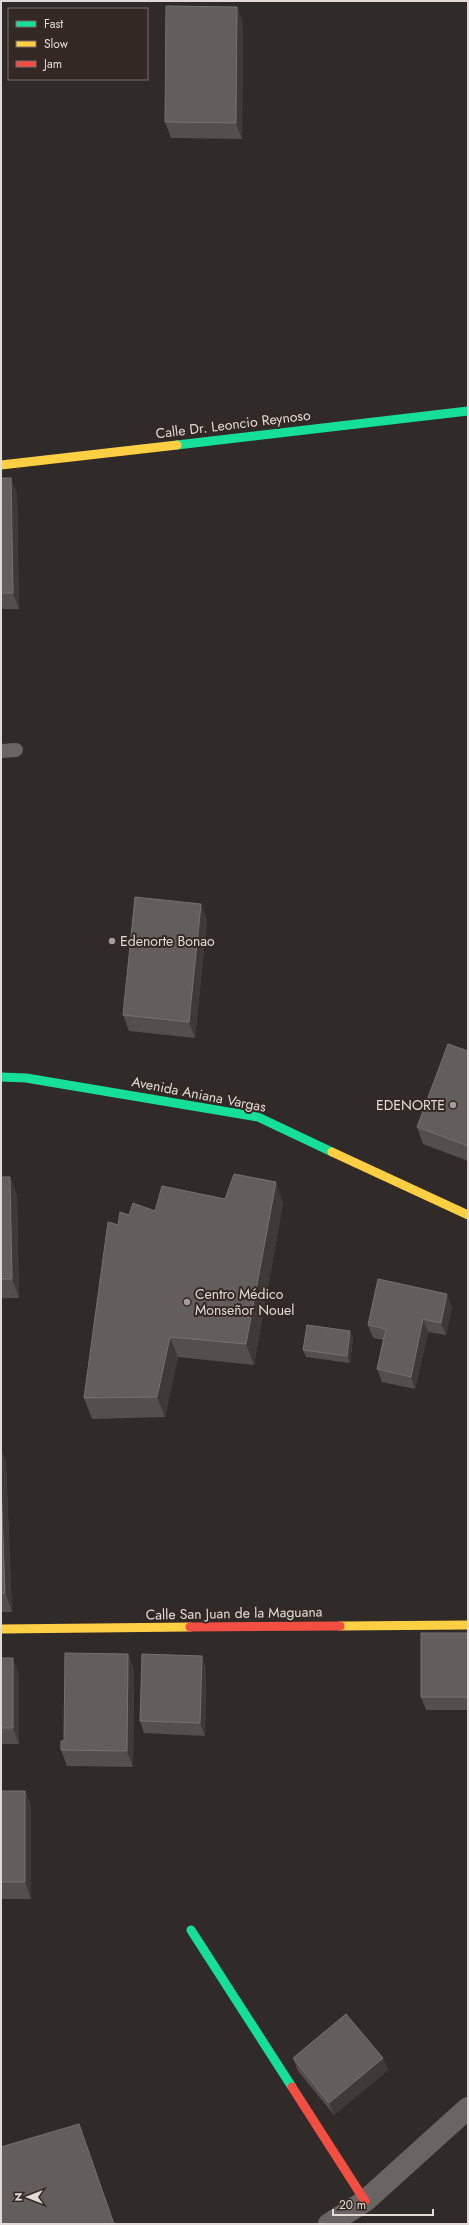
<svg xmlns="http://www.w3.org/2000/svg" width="469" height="2225" font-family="Jost,sans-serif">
  <rect width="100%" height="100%" fill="#302a28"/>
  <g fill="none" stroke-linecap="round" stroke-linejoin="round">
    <!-- lane -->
    <path stroke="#6a6562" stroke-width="14" d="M1 751 16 750"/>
    <!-- street -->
    <path stroke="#6a6562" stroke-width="22" d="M329 2224 365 2201 468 2108"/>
    <!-- fast -->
    <path stroke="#16e098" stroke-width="9" d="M177 445 468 411
      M1 1077 26 1078 258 1117 332 1152
      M191 1930 292 2087"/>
    <!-- slow -->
    <path stroke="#ffcf43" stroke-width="9" d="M1 465 177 445
      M332 1152 468 1215
      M340 1626 468 1625
      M1 1629 190 1627"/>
    <!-- jam -->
    <path stroke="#f24e42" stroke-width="9" d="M190 1627 340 1626
      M292 2087 365 2201"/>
  </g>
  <!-- wall -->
  <path fill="#544e4c" d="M237 7 243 24 242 139 171 138 165 122Z
    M1 478H11L17 495 19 609H1Z
    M201 904 207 920 195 1038 129 1031 123 1015Z
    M468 1051V1161L423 1144 417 1127Z
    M1 1177H10L17 1196 19 1298H1Z
    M225 1199 283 1203 254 1365 178 1357 165 1417 92 1419 84 1398 118 1225 129 1215 155 1211Z
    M452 1307 446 1335 428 1332 415 1389 382 1382 377 1369 383 1340 373 1338 368 1325Z
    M350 1331 353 1338 350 1363 306 1357 303 1350Z
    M1 1448 6 1463 12 1612H1Z
    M468 1633V1710H426L421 1697Z
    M128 1654 134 1671 133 1767 67 1766 61 1750 64 1741Z
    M202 1656 206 1669 205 1736 144 1733 140 1721Z
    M1 1658 19 1674V1744H1Z
    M1 1791H25L31 1807V1899H1Z
    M293 2058H383L388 2070 334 2115 298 2071Z"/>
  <!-- shaded-wall -->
  <path fill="#3f3a38" d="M237 7 243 24 242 139 236 123Z
    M11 478 17 495 19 609 13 593Z
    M201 904 207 920 195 1038 189 1022Z
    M10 1177 17 1196 19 1298 12 1279Z
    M276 1182 283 1203 254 1365 246 1344Z
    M447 1294 452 1307 446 1335 441 1323Z
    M423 1319 428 1332 415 1389 411 1377Z
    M350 1331 353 1338 350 1363 347 1356Z
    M170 1337 178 1357 165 1417 157 1397Z
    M1 1448 6 1463 12 1612 5 1593 1 1482Z
    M128 1654 134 1671 133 1767 127 1751Z
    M202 1656 206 1669 205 1736 200 1723Z
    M13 1658 19 1674V1744L13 1728Z
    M25 1791 31 1807V1899L25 1882Z
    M383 2058 388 2070 334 2115 329 2103Z"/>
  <!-- building -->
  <path fill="#635e5b" stroke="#77716e" d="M166 6 237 7 236 123 165 122Z
    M1 478H11L13 593H1Z
    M135 897 201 904 189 1022 123 1015Z
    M448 1044 468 1051V1146L417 1127Z
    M234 1174 276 1182 246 1344 170 1337 157 1397 84 1398 108 1222 118 1225 120 1212 129 1215 133 1203 155 1211 162 1186 225 1199Z
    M1 1177H10L12 1279H1Z
    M378 1279 447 1294 441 1323 423 1319 411 1377 377 1369 386 1329 368 1325Z
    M307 1325 350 1331 347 1356 303 1350Z
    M1 1482 5 1593H1Z
    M421 1633H468V1697H421Z
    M65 1653 128 1654 127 1751 61 1750V1741H64Z
    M142 1654 202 1656 200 1723 140 1721Z
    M1 1658H13V1728H1Z
    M1 1791H25V1882H1Z
    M346 2014 383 2058 329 2103 293 2058Z
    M79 2124 114 2224H1V2147Z"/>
  <!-- markers -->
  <g fill="#a39c99" stroke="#342824" stroke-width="1.5">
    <circle cx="112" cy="941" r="4"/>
    <circle cx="453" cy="1105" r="4"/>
    <circle cx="187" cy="1302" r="4"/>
  </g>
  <g text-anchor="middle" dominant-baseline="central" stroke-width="4" stroke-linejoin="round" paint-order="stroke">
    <!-- street labels -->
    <g font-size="14" fill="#e1dad6" stroke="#342824">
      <text transform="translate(233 424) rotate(-7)">Calle Dr. Leoncio Reynoso</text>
      <text transform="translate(199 1094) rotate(11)">Avenida Aniana Vargas</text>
      <text transform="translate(234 1613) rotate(-1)">Calle San Juan de la Maguana</text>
    </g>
    <!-- poi labels -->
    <g font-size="14" fill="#e1dad6" stroke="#342824" text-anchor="start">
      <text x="120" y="941">Edenorte Bonao</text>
      <text x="445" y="1105" text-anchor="end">EDENORTE</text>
      <text x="195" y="1294">Centro Médico<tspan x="195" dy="16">Monseñor Nouel</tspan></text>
    </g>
  </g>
  <!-- border -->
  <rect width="469" height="2225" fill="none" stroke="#e1dad6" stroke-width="4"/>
  <!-- legend -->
  <rect x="8" y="8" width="140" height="72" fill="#342824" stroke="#796f6b"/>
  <rect x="16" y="21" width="20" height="6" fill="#16e098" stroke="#796f6b"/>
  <text x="44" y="28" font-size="12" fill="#e1dad6">Fast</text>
  <rect x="16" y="41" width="20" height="6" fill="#ffcf43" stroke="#796f6b"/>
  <text x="44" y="48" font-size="12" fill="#e1dad6">Slow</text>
  <rect x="16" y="61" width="20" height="6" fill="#f24e42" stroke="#796f6b"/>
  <text x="44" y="68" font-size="12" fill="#e1dad6">Jam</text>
  <!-- north arrow -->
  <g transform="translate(28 2197) rotate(270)" stroke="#342824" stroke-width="3" paint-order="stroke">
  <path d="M0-3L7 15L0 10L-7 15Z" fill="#e1dad6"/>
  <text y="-6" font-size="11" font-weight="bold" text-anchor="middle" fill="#e1dad6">N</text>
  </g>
  <!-- scale -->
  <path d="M333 2209v6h100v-6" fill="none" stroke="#e1dad6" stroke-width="2"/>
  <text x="339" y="2209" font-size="12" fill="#e1dad6" stroke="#342824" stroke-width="3" paint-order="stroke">20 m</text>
</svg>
